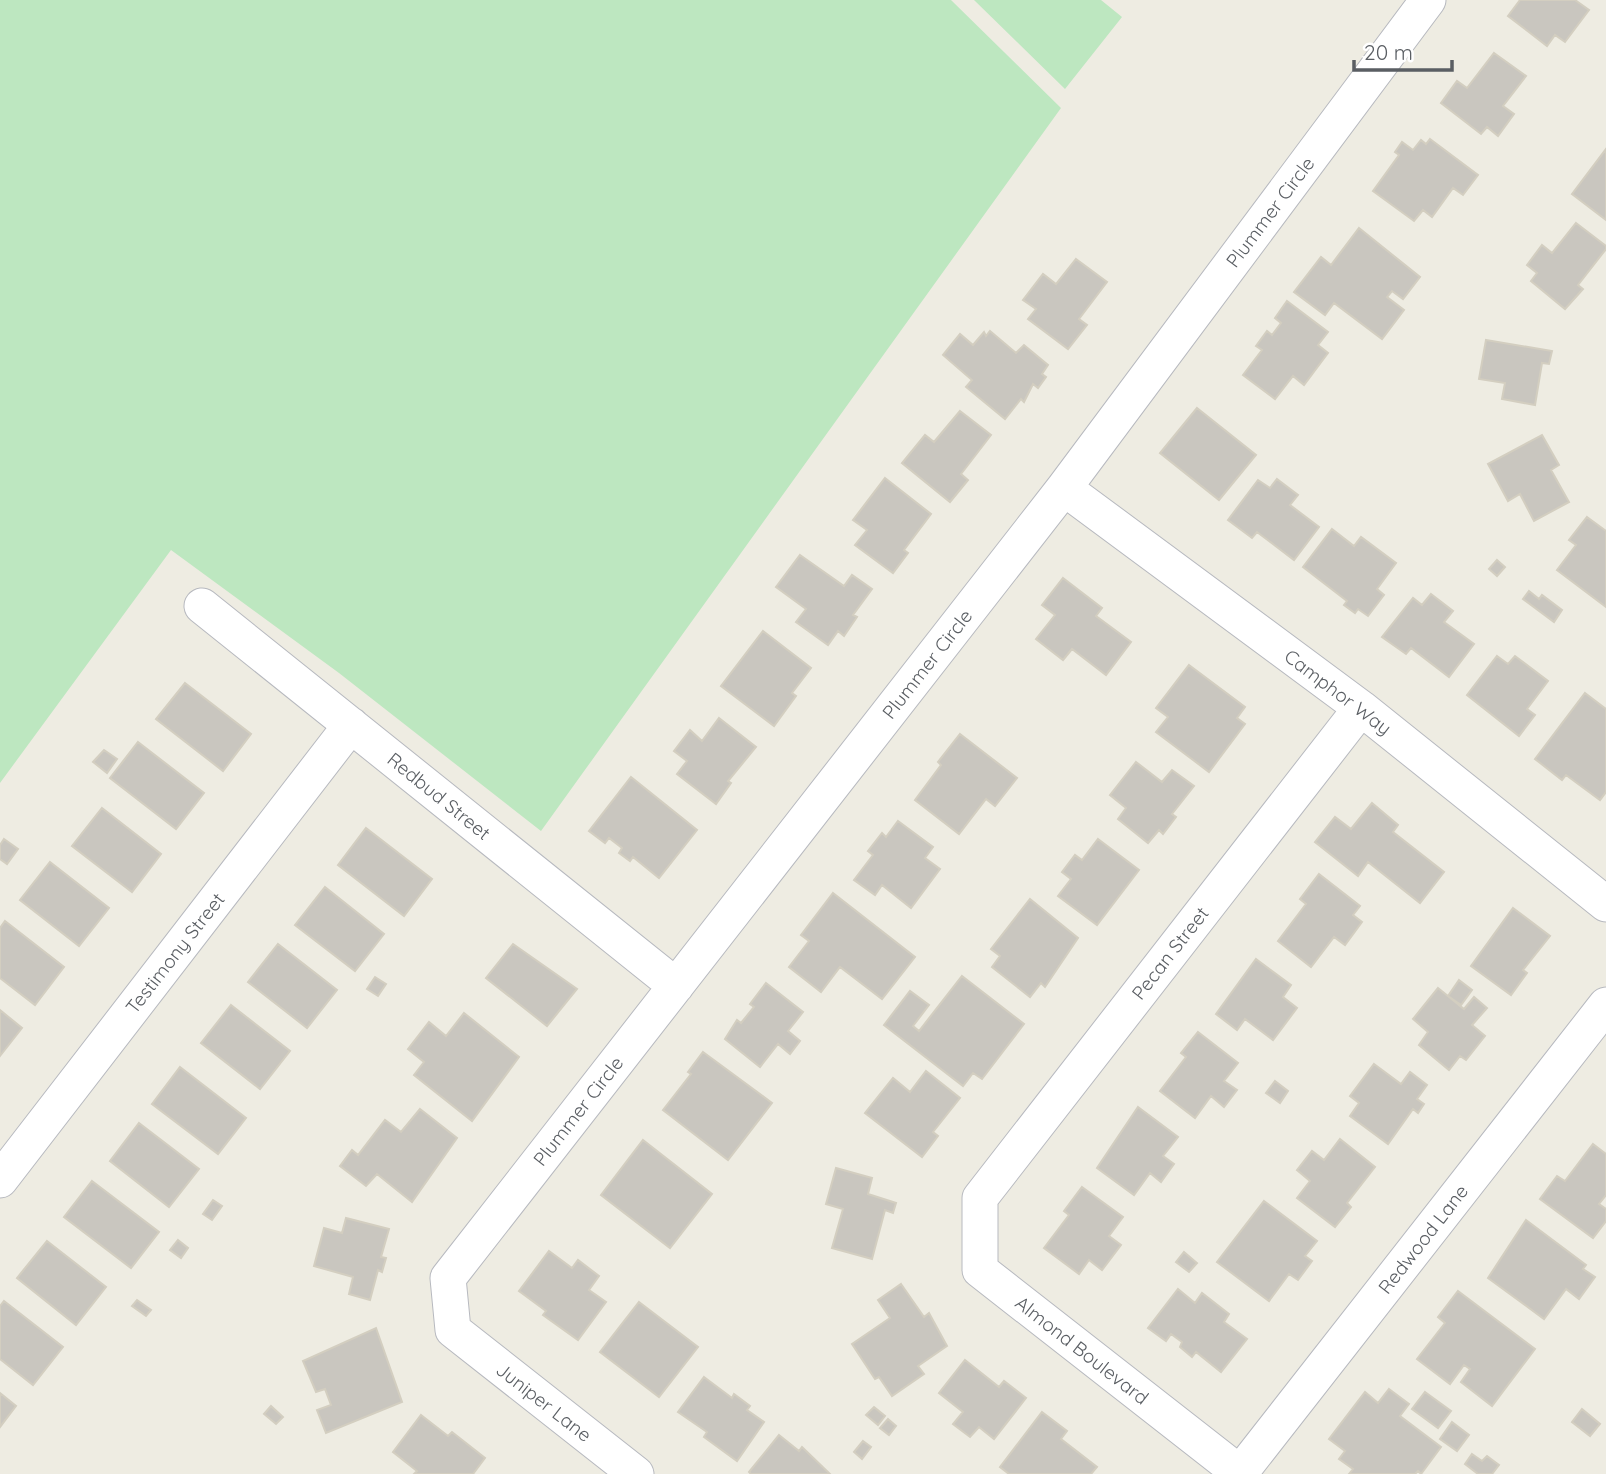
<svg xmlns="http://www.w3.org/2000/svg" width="1606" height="1474" font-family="Quicksand,sans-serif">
  <rect width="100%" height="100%" fill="#eeece2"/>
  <!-- green -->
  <path fill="#bde7c0" d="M0 0H951L1061 108 541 831 339 673 171 550 0 783Z
    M974 0H1101L1122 17 1065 89Z"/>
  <!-- building -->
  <path fill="#c9c6bf" stroke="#d3cec0" stroke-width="2" d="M1520 0H1575L1589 10 1565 42 1555 35 1547 46 1508 16Z
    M1494 53 1526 76 1503 106 1514 114 1498 136 1487 127 1481 134 1441 103 1457 81 1467 88Z
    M1430 139 1478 175 1463 195 1453 188 1432 217 1423 210 1414 221 1373 191 1399 155 1395 152 1402 142 1413 150 1421 140 1426 144Z
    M1606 149V220L1572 194Z
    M1576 223 1606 246V249L1578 285 1583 289 1565 309 1531 281 1537 273 1527 265 1542 245 1552 253Z
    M1359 228 1420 277 1403 299 1392 291 1387 297 1404 310 1382 339 1334 303 1325 315 1294 292 1321 257 1331 265Z
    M1076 259 1107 282 1079 319 1087 325 1068 349 1028 319 1036 309 1023 300 1043 274 1056 284Z
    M1287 301 1328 332 1318 345 1328 353 1304 385 1293 376 1275 399 1243 375 1262 350 1256 346 1267 331 1272 335 1281 323 1275 318Z
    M990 331 1016 353 1024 345 1048 365 1042 374 1046 377 1038 388 1033 384 1024 402 1021 399 1005 419 966 387 972 380 943 355 960 334 973 345 984 332 986 336Z
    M1486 340 1552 351 1549 364 1542 363 1535 405 1502 399 1505 383 1479 379Z
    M1197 408 1256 455 1219 500 1160 453Z
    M960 411 991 435 961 474 968 480 950 502 902 463 925 435 934 442Z
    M1542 435 1559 465 1551 470 1569 502 1534 521 1520 494 1508 501 1488 464Z
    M885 478 931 514 904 550 908 553 893 573 855 545 867 530 853 520Z
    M1277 479 1298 495 1290 505 1319 527 1294 560 1257 532 1252 538 1228 520 1258 480 1270 488Z
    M1587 517 1606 531V607L1557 570 1576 545 1569 540Z
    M1332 529 1354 546 1361 537 1396 563 1377 589 1384 595 1368 616 1358 609 1355 613 1344 605 1347 601 1303 567Z
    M800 555 844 586 852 575 872 589 853 615 857 617 844 636 838 631 828 645 796 622 806 609 776 587Z
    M1497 560 1505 567 1497 576 1489 569Z
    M1063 578 1102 608 1096 616 1131 642 1106 675 1072 649 1063 660 1036 639 1055 615 1042 605Z
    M1529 591 1539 599 1542 595 1562 610 1554 622 1523 599Z
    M1431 594 1453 611 1444 622 1474 644 1449 677 1411 648 1406 654 1382 637 1413 598 1422 605Z
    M763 631 811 668 792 693 796 696 774 726 721 686Z
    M1497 656 1508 664 1515 656 1548 681 1527 709 1535 715 1519 736 1467 695Z
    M1189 665 1245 707 1237 718 1245 724 1209 772 1156 732 1168 717 1156 708Z
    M185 683 251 734 223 771 156 719Z
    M1585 693 1606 709V792L1600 800 1566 775 1562 780 1535 759Z
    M719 718 756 747 728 781 731 783 716 804 677 774 687 761 674 751 690 730 702 741Z
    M960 734 1017 778 995 806 986 799 959 834 915 800 941 765 938 762Z
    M138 742 204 793 176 829 110 778Z
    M104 750 117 759 107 773 93 762Z
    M1136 762 1162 782 1172 770 1194 786 1172 814 1176 817 1163 834 1159 830 1148 843 1118 819 1126 808 1110 795Z
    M631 777 697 830 659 878 633 857 630 861 619 853 622 848 609 838 605 843 589 831Z
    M1372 803 1398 825 1393 832 1444 872 1420 903 1368 862 1358 876 1315 842 1335 817 1351 829Z
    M102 808 161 854 132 892 72 846Z
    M898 821 933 847 925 858 940 869 911 908 882 885 875 895 854 880 873 855 868 851 882 833 886 837Z
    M366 828 432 879 404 916 338 865Z
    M4 839 18 849 7 864 0 859V845Z
    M1098 839 1139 870 1097 925 1058 896 1071 879 1062 872 1075 855 1082 860Z
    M50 862 109 908 79 946 20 900Z
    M1319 874 1360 906 1353 915 1362 922 1345 945 1334 937 1311 967 1278 941 1306 904 1300 899Z
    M325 887 384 934 355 971 295 925Z
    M833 893 915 957 882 999 840 967 821 992 789 967 809 941 801 935Z
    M1030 899 1078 938 1045 987 1041 983 1030 997 992 967 1000 956 991 949Z
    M1513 908 1550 936 1523 970 1527 973 1511 995 1471 966Z
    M5 921 64 967 35 1005 0 978V928Z
    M278 944 337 990 307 1028 248 982Z
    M513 944 577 989 547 1026 486 978Z
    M1256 959 1291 985 1283 997 1297 1008 1273 1040 1245 1019 1237 1030 1216 1014Z
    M962 976 1024 1024 982 1079 973 1073 963 1086 884 1025 910 991 929 1005 913 1026 919 1031Z
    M375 977 386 984 378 996 367 989Z
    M1459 980 1472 990 1461 1005 1448 996Z
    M766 983 803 1012 788 1031 800 1041 790 1054 778 1044 760 1067 725 1039 737 1020 741 1023 754 1007 750 1004Z
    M1438 988 1464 1009 1474 997 1487 1008 1472 1025 1485 1036 1466 1060 1460 1056 1449 1070 1419 1045 1428 1032 1413 1019Z
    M231 1005 290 1051 260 1089 201 1043Z
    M0 1010 22 1028 0 1056Z
    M464 1013 519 1057 472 1121 414 1075 424 1062 408 1049 429 1022 446 1036Z
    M1198 1032 1238 1063 1224 1081 1237 1090 1224 1107 1211 1096 1195 1118 1160 1091 1186 1057 1181 1053Z
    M703 1052 772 1103 728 1160 663 1110 691 1074 688 1072Z
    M1374 1064 1401 1084 1410 1072 1427 1085 1417 1099 1424 1104 1418 1113 1413 1109 1388 1144 1350 1116 1359 1103 1350 1096Z
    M180 1067 246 1118 218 1154 152 1104Z
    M926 1071 960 1098 933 1132 938 1136 922 1157 865 1113 893 1078 910 1092Z
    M1275 1081 1288 1091 1280 1103 1266 1093Z
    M1138 1107 1178 1137 1163 1156 1174 1164 1161 1182 1150 1173 1134 1195 1097 1168Z
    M420 1109 457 1138 412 1202 377 1174 366 1186 340 1166 352 1150 358 1155 385 1120 401 1132Z
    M139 1123 199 1169 169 1207 110 1161Z
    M1340 1139 1375 1167 1347 1203 1351 1207 1335 1227 1297 1198 1310 1181 1297 1170 1312 1151 1324 1160Z
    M643 1140 712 1194 670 1248 601 1195Z
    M1593 1144 1606 1154V1195L1599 1204 1606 1209V1221L1593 1238 1540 1199 1557 1176 1565 1181Z
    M836 1168 872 1178 868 1194 896 1203 893 1213 885 1210 872 1259 832 1248 843 1209 826 1204Z
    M92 1181 159 1232 131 1268 64 1217Z
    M1082 1187 1123 1217 1109 1236 1121 1245 1102 1270 1089 1260 1079 1274 1044 1248 1069 1215 1064 1211Z
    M213 1200 222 1206 212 1220 203 1214Z
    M1264 1201 1317 1241 1305 1256 1312 1261 1298 1280 1289 1274 1269 1301 1217 1262Z
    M346 1218 389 1229 381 1257 386 1258 382 1272 378 1270 370 1300 349 1294 353 1277 314 1266 324 1228 342 1233Z
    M1526 1220 1586 1265 1583 1269 1595 1277 1579 1299 1566 1289 1544 1319 1488 1278Z
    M178 1240 188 1248 181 1258 170 1250Z
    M47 1241 106 1287 76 1325 17 1278Z
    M549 1251 572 1268 578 1260 599 1276 589 1290 606 1302 578 1340 543 1315 546 1311 519 1291Z
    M1184 1252 1197 1263 1189 1272 1176 1262Z
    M901 1284 924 1317 929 1313 947 1346 918 1366 924 1374 892 1396 879 1377 875 1379 852 1344 890 1318 878 1300Z
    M1178 1289 1195 1303 1202 1293 1229 1314 1224 1322 1247 1339 1221 1372 1196 1352 1192 1357 1180 1347 1182 1342 1171 1334 1166 1341 1148 1328Z
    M1458 1291 1535 1349 1492 1406 1461 1382 1470 1369 1464 1365 1450 1384 1417 1359 1445 1323 1438 1317Z
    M137 1300 151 1310 146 1316 132 1306Z
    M4 1301 63 1347 33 1385 0 1359V1306Z
    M639 1302 698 1347 659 1397 600 1352Z
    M376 1328 402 1402 326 1433 317 1410 331 1405 325 1389 316 1392 303 1361Z
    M965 1360 999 1387 1004 1381 1026 1398 994 1439 979 1427 970 1437 953 1424 963 1412 939 1393Z
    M704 1377 732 1398 734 1394 750 1406 747 1410 764 1422 737 1461 704 1437 707 1432 678 1412Z
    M1389 1389 1409 1404 1400 1416 1441 1447 1421 1474 1418 1471 1415 1474H1349L1353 1469 1339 1459 1345 1451 1329 1439 1365 1392 1378 1403Z
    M1425 1392 1451 1411 1438 1428 1412 1409Z
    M0 1393 16 1406 0 1427Z
    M271 1406 283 1417 276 1424 264 1414Z
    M874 1407 885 1416 878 1425 866 1415Z
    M1582 1409 1600 1424 1590 1436 1572 1422Z
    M1042 1412 1067 1431 1061 1439 1097 1467 1091 1474H1009L1000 1467Z
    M421 1415 448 1436 452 1432 485 1458 473 1474H414L417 1471 393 1452Z
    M888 1419 896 1426 889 1435 880 1428Z
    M1452 1422 1469 1435 1457 1451 1440 1439Z
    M779 1435 799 1451 802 1447 830 1474H751L749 1472Z
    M863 1441 871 1447 862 1459 854 1452Z
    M1472 1454 1482 1461 1487 1456 1499 1465 1492 1474H1478L1465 1464Z"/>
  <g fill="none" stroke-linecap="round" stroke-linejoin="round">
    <!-- minor casing -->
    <g stroke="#b7b9bf" stroke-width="37">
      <path id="minor" d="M1064 488 1361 708 1606 904
        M202 606 676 986
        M0 1180 351 725
        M1240 1473 1606 1005
        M636 1474 453 1330 448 1278 1064 488 1428 0
        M1241 1474 980 1270V1198L1361 708"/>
    </g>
    <!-- minor -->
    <use href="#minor" stroke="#fff" stroke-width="35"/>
  </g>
  <g text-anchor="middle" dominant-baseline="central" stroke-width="5" stroke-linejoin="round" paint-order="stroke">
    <!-- street labels -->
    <g font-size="19" fill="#5a5e63" stroke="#fff">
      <text transform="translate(1270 212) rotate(-53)">Plummer Circle</text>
      <text transform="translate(927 664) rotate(-52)">Plummer Circle</text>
      <text transform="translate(1338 692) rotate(37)">Camphor Way</text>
      <text transform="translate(439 796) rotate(39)">Redbud Street</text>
      <text transform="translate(175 953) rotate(-52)">Testimony Street</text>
      <text transform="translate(1170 953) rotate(-52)">Pecan Street</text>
      <text transform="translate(578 1111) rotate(-52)">Plummer Circle</text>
      <text transform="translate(1423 1239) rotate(-52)">Redwood Lane</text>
      <text transform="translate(1082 1350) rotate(38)">Almond Boulevard</text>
      <text transform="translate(544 1402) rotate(38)">Juniper Lane</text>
    </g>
  </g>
  <!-- scale -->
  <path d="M1354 60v10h98v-10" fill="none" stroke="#5a5e63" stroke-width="3.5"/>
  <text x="1364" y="60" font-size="21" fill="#5a5e63" stroke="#ffffff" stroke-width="5" paint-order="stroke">20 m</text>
</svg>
